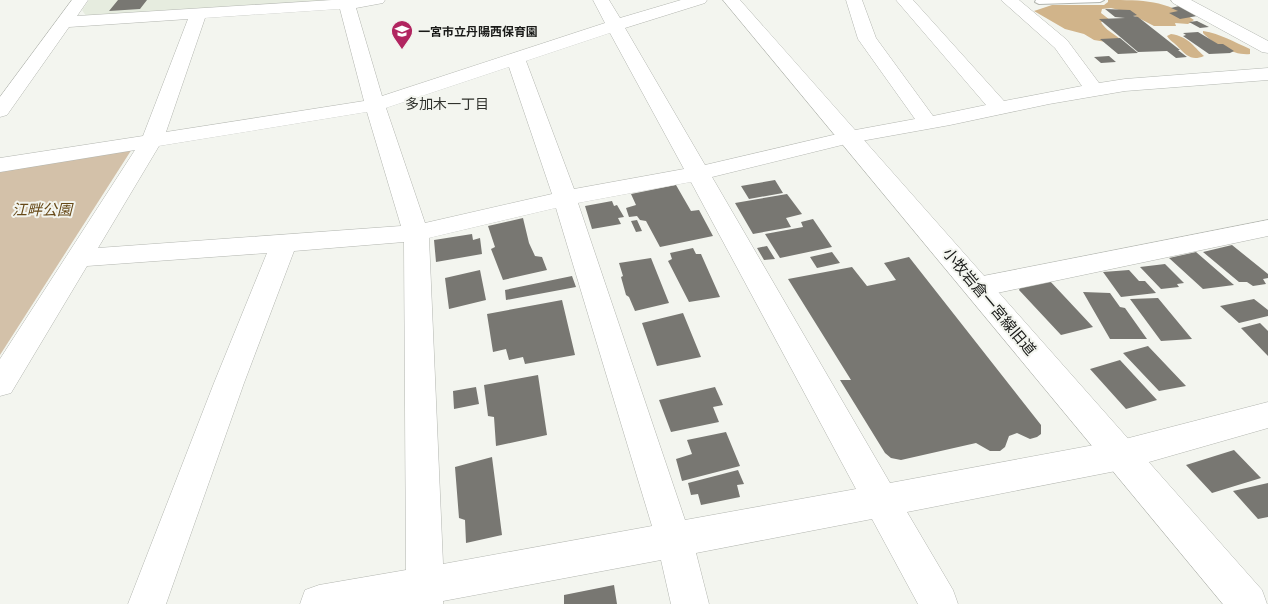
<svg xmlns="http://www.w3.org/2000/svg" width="1268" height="604" font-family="'Playfair Display','Noto Sans JP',serif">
  <rect width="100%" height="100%" fill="#f3f5ef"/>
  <!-- built -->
  <path fill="#e6ecdf" d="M89 0H346L86 16 82 10Z"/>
  <!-- green -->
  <path fill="#d3c1a9" d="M132 149 0 355V172Z"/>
  <!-- forest -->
  <path fill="#d1b48a" d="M1108 0C1143 0 1166 0 1194 20L1188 24 1175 23 1176 26H1154L1127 12 1111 8 1102 9 1101 13 1110 20 1101 22C1105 30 1115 34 1121 40L1106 42 1094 40 1084 34 1065 29 1034 11 1052 5H1104L1108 2Z
    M1203 31C1221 34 1234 42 1250 49V54C1235 56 1213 44 1203 33Z
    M1171 34C1189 37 1192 45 1204 56 1192 61 1187 56 1179 48 1175 43 1170 41 1167 36Z"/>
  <!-- building -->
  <path fill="#787772" d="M118 0H147L140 9 109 11Z
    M1179 6 1190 12 1197 16 1180 19 1169 13 1178 11 1171 8Z
    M1105 9 1130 10 1137 15 1133 16 1138 17 1180 50H1178L1187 57 1176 58 1167 51 1138 52 1099 19 1125 18 1115 17Z
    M1197 21 1209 27 1200 28 1189 22Z
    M1198 32 1218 44H1223L1234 51 1230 53H1231L1209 54 1183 36 1186 35 1183 33Z
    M1120 38 1138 53 1118 54 1100 39Z
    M1109 56 1116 62 1101 63 1094 57Z
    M775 180 783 193 749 199 741 186Z
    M676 185 691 211 699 210 713 236 660 247 646 221 640 220 637 216 629 217 626 208 636 205 631 194Z
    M787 194 802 214 786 218 791 227 753 234 735 203Z
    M612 201 614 206 617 205 624 217 618 218 621 224 592 229 585 206Z
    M523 218 529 243 535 256 542 257 547 270 503 280 491 249 495 247 488 226Z
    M813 219 832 247 780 258 765 234 803 227 801 222Z
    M637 220 642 231 636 232 631 221Z
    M472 234 473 240 480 238 482 254 436 262 434 240Z
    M1232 245 1268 274V278L1263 279 1266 284 1253 286 1247 282H1239L1203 252Z
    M767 246 775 259 764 260 757 248Z
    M693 248 696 254H701L720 297 689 302 668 261 672 259 670 253Z
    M832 252 840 263 817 268 810 257Z
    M1196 252 1234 285 1203 289 1169 258Z
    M909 257 1041 425V434L1037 437 1030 439 1017 433 1009 436 1005 447 1000 451H990L976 443 901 460 891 458 885 453 840 380H851L788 279 852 267 867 286 896 280 884 263Z
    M651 258 669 303 635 311 629 297 626 295 621 277 623 276 619 263Z
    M1165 264 1184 283 1177 284 1179 287 1161 289 1140 267Z
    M480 270 486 300 449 309 445 278Z
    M1129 270 1139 281H1145L1156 293 1121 297 1103 272Z
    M572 276 576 287 506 300 505 290Z
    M1049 280 1093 327 1061 335 1019 290 1022 284Z
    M1083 292 1110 293 1120 307 1125 308 1147 339H1110Z
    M1158 298 1192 339 1161 341 1130 299Z
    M1254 299 1268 310V316L1239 323 1220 306Z
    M562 300 575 355 525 364 523 357 509 360 506 349 493 352 487 314Z
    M683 313 701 357 657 366 642 323Z
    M1260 323 1268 331V356L1241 328Z
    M1148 346 1186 386 1159 391 1123 353Z
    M1120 360 1157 400 1126 409 1090 369Z
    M538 375 547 435 496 446 494 417 488 416 484 385Z
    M476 387 479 404 454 409 453 391Z
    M715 387 723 405 713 407 719 422 671 432 659 400Z
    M726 432 740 466 682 481 676 459 692 454 687 440Z
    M1234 450 1261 478 1212 493 1186 465Z
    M492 457 502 535 466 543 465 520 459 518 455 467Z
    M738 470 744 484 737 485 740 497 701 505 698 494 691 495 688 483Z
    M1268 483V517L1258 519 1233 491Z
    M614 585 617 604H564V595Z"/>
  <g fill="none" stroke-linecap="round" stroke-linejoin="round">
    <!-- service casing -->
    <g stroke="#b3b6b0" stroke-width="2">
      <path id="service" d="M1036 0H1104L1100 2 1039 4 1035 2Z"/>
    </g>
    <!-- minor casing -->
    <g stroke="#b3b6b0" stroke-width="1">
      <path id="minor" d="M72 0H88L77 16 332 0H385L383 3 356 8 382 96 605 23 593 0H609L620 18 681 0H707L705 3 625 28 705 165 850 131 915 119 858 39 846 0H862L876 38 933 116 986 105 896 0H913L1004 101 1082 86 1055 48 1001 0H1019L1067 40 1099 83 1125 79 1268 68V80L1125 91 1049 104 950 125 850 143 712 177 890 483 1121 440 1268 402V428L1121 470 907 512 953 590 958 604H918L872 519 696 553 709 604H671L661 560 443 601V604H300L305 590 319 585 406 570 404 242 294 251 244 383 166 604H128L214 383 267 253 87 266 11 393 0 396V359L135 150 0 172V158L143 136 188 19 69 27 7 115 0 117V97ZM340 9 364 101 166 132 205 18ZM610 33 684 169 574 189 526 61ZM509 67 552 194 425 223 386 108ZM367 112 401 226 98 248 159 146ZM691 182 856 489 685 520 578 203ZM556 208 652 526 443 564 429 238Z
        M1171 0H1191L1268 41V53L1262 52 1173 3Z
        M1268 220V236L978 297 968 294 965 287 968 280 978 277Z"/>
    </g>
    <!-- tertiary casing -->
    <g stroke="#b3b6b0" stroke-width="1">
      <path id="tertiary" d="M723 0H740L1262 590 1267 604H1223Z"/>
    </g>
    <!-- service -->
    <use href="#service" fill="#fff" fill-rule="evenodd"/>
    <!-- minor -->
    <use href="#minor" fill="#fff" fill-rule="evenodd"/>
    <!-- tertiary -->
    <use href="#tertiary" fill="#fff" fill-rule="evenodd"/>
  </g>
  <!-- icons -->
  <defs>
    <g id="school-pin" transform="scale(1.125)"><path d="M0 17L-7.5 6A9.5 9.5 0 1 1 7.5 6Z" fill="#b12560" stroke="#f3f5ef"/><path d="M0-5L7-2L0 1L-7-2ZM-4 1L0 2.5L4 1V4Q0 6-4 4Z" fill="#fff"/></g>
  </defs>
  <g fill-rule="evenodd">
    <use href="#school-pin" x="402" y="31"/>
  </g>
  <g text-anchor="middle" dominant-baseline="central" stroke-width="4" stroke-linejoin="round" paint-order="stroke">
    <!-- far-poi labels -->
    <g font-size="12" font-weight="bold" fill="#191a18" stroke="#f3f5ef" text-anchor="start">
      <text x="418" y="31">一宮市立丹陽西保育園</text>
    </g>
    <!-- far-neighbourhood labels -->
    <g font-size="14" fill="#30322d" stroke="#f3f5ef">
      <text x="447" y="103">多加木一丁目</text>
    </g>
    <!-- park labels -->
    <g font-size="15" font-style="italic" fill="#674918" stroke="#f3f5ef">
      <text x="42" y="209">江畔公園</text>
    </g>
    <!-- street labels -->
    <g font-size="15" fill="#191a18" stroke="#f3f5ef">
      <text transform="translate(990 301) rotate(50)">小牧岩倉一宮線旧道</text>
    </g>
  </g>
</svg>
